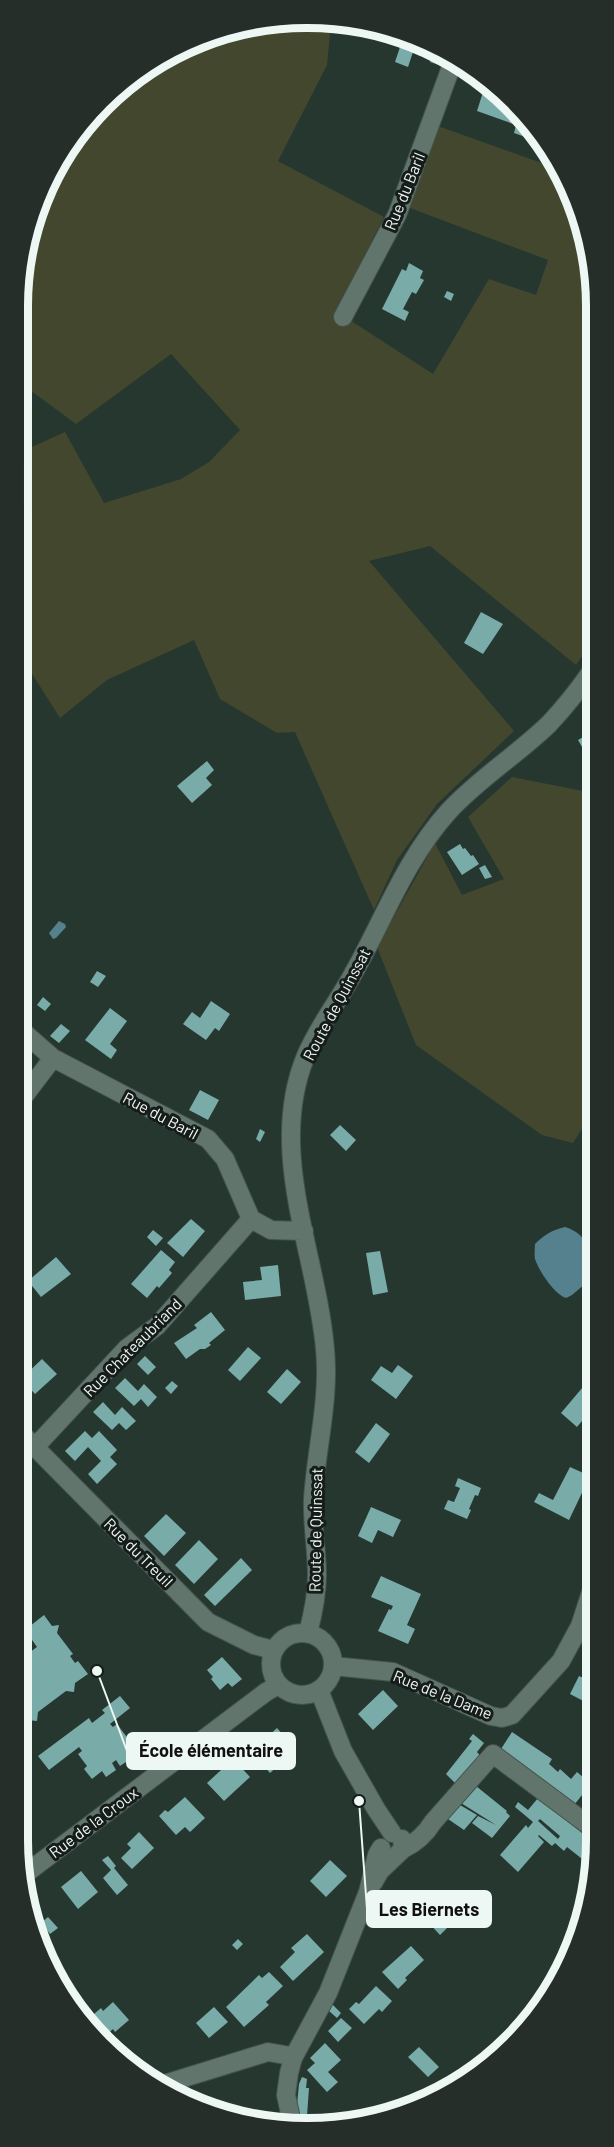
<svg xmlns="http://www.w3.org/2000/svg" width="614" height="2147" font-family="Barlow,sans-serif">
  <rect width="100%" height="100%" fill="#263730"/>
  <!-- green -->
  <path fill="#42472e" d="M250 24H331L327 65 278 161 384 217 336 311 433 374 489 279 536 295 548 260 410 208 435 125 553 167 555 163 566 179 594 270 593 640 576 665 430 546 369 561 514 731 437 804 397 860 374 910 295 732 277 733 220 699 194 640 107 680 60 718 22 658 23 451 65 432 104 503 181 479 209 462 240 430 171 354 76 424 23 385V251L67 147 146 67Z
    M512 777 588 792 593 799 592 1113 573 1143 542 1135 416 1045 377 947 435 843 462 895 504 879 468 817Z"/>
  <!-- water -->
  <path fill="#55818e" d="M59 921 65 924 66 927 56 938 53 939 49 933Z
    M565 1227C589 1234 592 1255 592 1278L572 1295 566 1298C554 1294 539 1271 535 1259 534 1254 535 1249 535 1244 544 1235 552 1230 565 1227Z"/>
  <!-- building -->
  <path fill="#79aba9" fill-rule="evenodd" d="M403 38 416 43 408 67 395 62Z
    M433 54 447 59 445 67 430 62Z
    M490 88 524 116 542 143 514 133 516 125 477 111 483 92 488 93Z
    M409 263 423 271 420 278 424 280 416 294 412 292 403 309 409 312 405 321 382 309 402 269 406 271Z
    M447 291 454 294 451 301 444 297Z
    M481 612 503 624 483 654 464 643Z
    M592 732 593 756 589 759 578 740Z
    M207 761 214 770 206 778 212 785 192 803 177 786Z
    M460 844 463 849 465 848 471 856 473 855 479 864 462 875 447 852Z
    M485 865 492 877 485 879 479 868Z
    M97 971 106 976 98 987 90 982Z
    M43 997 51 1004 45 1011 37 1005Z
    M211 1001 230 1014 219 1031 215 1028 206 1040 183 1024 192 1012 200 1018Z
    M110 1008 127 1021 110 1044 117 1050 111 1059 85 1040Z
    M61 1024 70 1031 59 1043 50 1036Z
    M200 1090 219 1100 208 1120 189 1110Z
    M340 1125 356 1140 346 1151 330 1135Z
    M260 1129 265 1132 260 1142 256 1139Z
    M191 1219 205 1231 183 1257 167 1243Z
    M153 1230 163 1238 156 1246 147 1237Z
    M161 1250 175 1262 169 1270 172 1273 159 1288 157 1286 147 1298 131 1284Z
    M380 1251 388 1292 373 1295 366 1253Z
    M56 1257 71 1274 41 1297 28 1281Z
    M278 1265 281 1296 245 1300 243 1282 262 1280 260 1267Z
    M211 1312 225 1330 209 1343 211 1345 205 1349H200L186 1359 174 1343 197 1328 194 1325Z
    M248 1347 261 1358 240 1381 228 1370Z
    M145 1356 156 1367 148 1375 137 1364Z
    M42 1359 57 1374 35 1394 21 1379Z
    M398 1365 413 1376 396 1399 371 1380 381 1366 392 1373Z
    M287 1369 301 1382 281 1404 267 1392Z
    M125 1378 138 1391 144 1384 157 1397 148 1407 141 1399 134 1406 115 1388Z
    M172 1381 178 1386 171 1394 165 1388Z
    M588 1381 591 1384V1410L577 1427 561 1413Z
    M103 1402 115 1415 122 1407 136 1421 126 1430 119 1423 112 1430 93 1412Z
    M376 1423 390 1434 369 1463 355 1452Z
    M85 1431 92 1438 99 1431 117 1450 110 1457 117 1464 97 1484 88 1474 101 1461 88 1447 75 1461 65 1451Z
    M570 1467 590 1476 569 1520 534 1502 539 1493 553 1500Z
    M458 1478 481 1488 478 1496 475 1495 469 1509 471 1510 467 1519 444 1509 448 1500 454 1502 460 1488 455 1486Z
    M371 1507 401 1520 393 1537 378 1530 372 1543 358 1536Z
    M166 1514 186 1533 164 1556 144 1536Z
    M199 1540 218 1559 194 1584 175 1565Z
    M241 1558 252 1570 215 1606 204 1595Z
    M381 1576 421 1594 407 1625 415 1629 408 1644 378 1631 389 1609 391 1610 393 1606 371 1597Z
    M44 1615 52 1626 59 1625 57 1633 73 1654 70 1656 75 1663 78 1661 88 1674 75 1683 74 1692 66 1691 38 1712 37 1721 27 1720 18 1726 19 1660 37 1647 25 1630Z
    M222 1657 242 1679 232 1687 228 1683 220 1690 211 1679 213 1677 207 1670Z
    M579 1676 590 1681 587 1688 591 1689V1705L570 1694Z
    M383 1690 398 1706 373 1730 358 1714Z
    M120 1696 130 1708 110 1724 113 1727 117 1724 135 1748 129 1753 132 1758 120 1766 116 1760 112 1763 116 1770 106 1777 102 1771 92 1779 84 1769 87 1766 78 1754 82 1751 79 1747 49 1770 38 1756 89 1718 92 1723 105 1713 102 1710Z
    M277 1728 291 1744 277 1756 282 1762 270 1773 251 1752Z
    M512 1732 552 1759 549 1764 558 1772 560 1769 571 1779 577 1772 591 1784 574 1805 501 1749Z
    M473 1734 484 1743 477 1752 481 1757 458 1786 446 1774 472 1741 469 1739Z
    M233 1759 250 1777 224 1801 207 1783Z
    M476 1786 507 1811 506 1812 510 1816 492 1838 472 1823 478 1816 496 1825 461 1803Z
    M185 1797 205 1818 190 1832 185 1827 176 1835 159 1816 165 1810 168 1812Z
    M538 1798 591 1840V1876L583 1870 586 1862 567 1847 564 1851 555 1843 552 1846 539 1835 538 1836 544 1842 518 1872 500 1855 526 1825 528 1828 533 1822 515 1807 518 1802 528 1810ZM540 1819 560 1836 558 1839 538 1821Z
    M591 1800V1812L585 1808Z
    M460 1805 477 1815 464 1830 448 1819Z
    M139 1832 154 1848 132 1869 121 1858 131 1848 127 1844Z
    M18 1833 24 1840 19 1844 18 1840Z
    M108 1856 116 1866 114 1868 128 1885 117 1895 103 1878 111 1870 102 1860Z
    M330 1860 347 1876 326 1897 310 1881Z
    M81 1871 98 1892 78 1909 61 1887Z
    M441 1891 447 1898H457L462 1903 458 1906V1911H461V1916H457L461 1923 456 1928H447L440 1935 428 1922 436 1915V1902L433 1899Z
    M33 1914 41 1923 48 1917 58 1928 50 1934 47 1930 37 1938Z
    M307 1934 324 1952 293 1981 280 1967 295 1952 291 1948Z
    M238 1939 243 1944 237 1950 232 1945Z
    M411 1946 424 1960 405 1978 407 1980 398 1989 382 1972Z
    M269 1972 283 1986 266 2002 269 2005 244 2027 226 2007 259 1975 262 1978Z
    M376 1986 392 2001 382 2012 379 2009 364 2024 349 2009 356 2002 359 2004Z
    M73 1997 82 2007 78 2011 70 1999Z
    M113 2002 129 2020 115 2032 113 2029 103 2038 87 2020 101 2008 103 2011Z
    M332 2004 341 2013 337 2018 329 2011Z
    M214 2007 228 2022 209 2038 196 2023Z
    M341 2018 352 2028 338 2042 328 2031Z
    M325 2043 341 2060 328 2072 338 2082 327 2092 307 2070 315 2063 310 2058Z
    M419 2047 439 2067 428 2077 408 2057Z
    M302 2077 307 2079 306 2088H309L307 2116 296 2115 299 2084Z
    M360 2115 365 2121 350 2122Z"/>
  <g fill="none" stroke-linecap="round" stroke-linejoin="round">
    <!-- street casing -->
    <g stroke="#44524d" stroke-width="20">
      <path id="street" d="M343 317 397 215 454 59
        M21 1030 53 1058 208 1139 225 1159 251 1219 271 1230 304 1231
        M21 1100 53 1058
        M19 1431 208 1622 254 1645 273 1650
        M35 1447 127 1348 157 1326 251 1219
        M271 1664a31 31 0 1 1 62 0a31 31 0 1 1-62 0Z
        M308 1633C313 1614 317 1594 317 1575 317 1550 312 1524 313 1499 316 1450 330 1399 325 1349 317 1254 267 1153 305 1058 317 1028 338 1002 353 974 384 919 405 860 448 812 478 779 517 755 549 724 565 707 580 688 593 669
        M333 1666 393 1672 491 1716 502 1718 512 1715 561 1661 580 1626 591 1592
        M319 1690 343 1751 376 1809 392 1833
        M403 1849C416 1843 425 1835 433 1822L493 1754 591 1827
        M25 1874 266 1692 278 1685
        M373 1883 380 1871 403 1849 402 1839
        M161 2085 268 2052 285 2055 293 2058
        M293 2128 286 2095 289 2073 293 2058 328 1993 368 1892 377 1855 381 1848"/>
    </g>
    <!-- street -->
    <use href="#street" stroke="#62756d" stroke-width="18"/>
  </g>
  <g text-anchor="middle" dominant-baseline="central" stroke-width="6" stroke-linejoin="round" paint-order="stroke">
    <!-- street labels -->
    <g font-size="16" fill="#edf7f3" stroke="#151c19">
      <text transform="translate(404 191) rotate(-68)">Rue du Baril</text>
      <text transform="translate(336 1004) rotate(-62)">Route de Quinssat</text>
      <text transform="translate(161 1115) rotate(28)">Rue du Baril</text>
      <text transform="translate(132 1347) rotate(-45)">Rue Chateaubriand</text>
      <text transform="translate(315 1530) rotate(-89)">Route de Quinssat</text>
      <text transform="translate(139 1552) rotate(45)">Rue du Treuil</text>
      <text transform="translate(443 1694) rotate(22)">Rue de la Dame</text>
      <text transform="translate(93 1822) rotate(-37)">Rue de la Croux</text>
    </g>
  </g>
  <!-- crop -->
  <path d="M0 0H614V2147H0ZM306 28H308A278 278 0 0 1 586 306V1840A278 278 0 0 1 308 2118H306A278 278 0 0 1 28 1840V306A278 278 0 0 1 306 28Z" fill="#262e2a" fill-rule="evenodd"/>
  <path fill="none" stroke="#edf7f3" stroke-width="8" d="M306 28H308A278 278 0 0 1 586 306V1840A278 278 0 0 1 308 2118H306A278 278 0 0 1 28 1840V306A278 278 0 0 1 306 28Z"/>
  <!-- callouts -->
  <path fill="none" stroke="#edf7f3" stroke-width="2" d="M97 1671L127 1751M359 1801L367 1909"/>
  <g fill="#edf7f3" stroke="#151c19" stroke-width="2">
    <circle cx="97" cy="1671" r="6"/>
    <circle cx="359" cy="1801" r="6"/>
  </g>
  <g fill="#edf7f3" stroke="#edf7f3" stroke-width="2">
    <rect x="127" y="1733" width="168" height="36" rx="6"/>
    <rect x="367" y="1891" width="124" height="36" rx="6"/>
  </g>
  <g font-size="18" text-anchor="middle" font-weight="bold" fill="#111">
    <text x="211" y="1757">École élémentaire</text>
    <text x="429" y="1916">Les Biernets</text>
  </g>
</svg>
